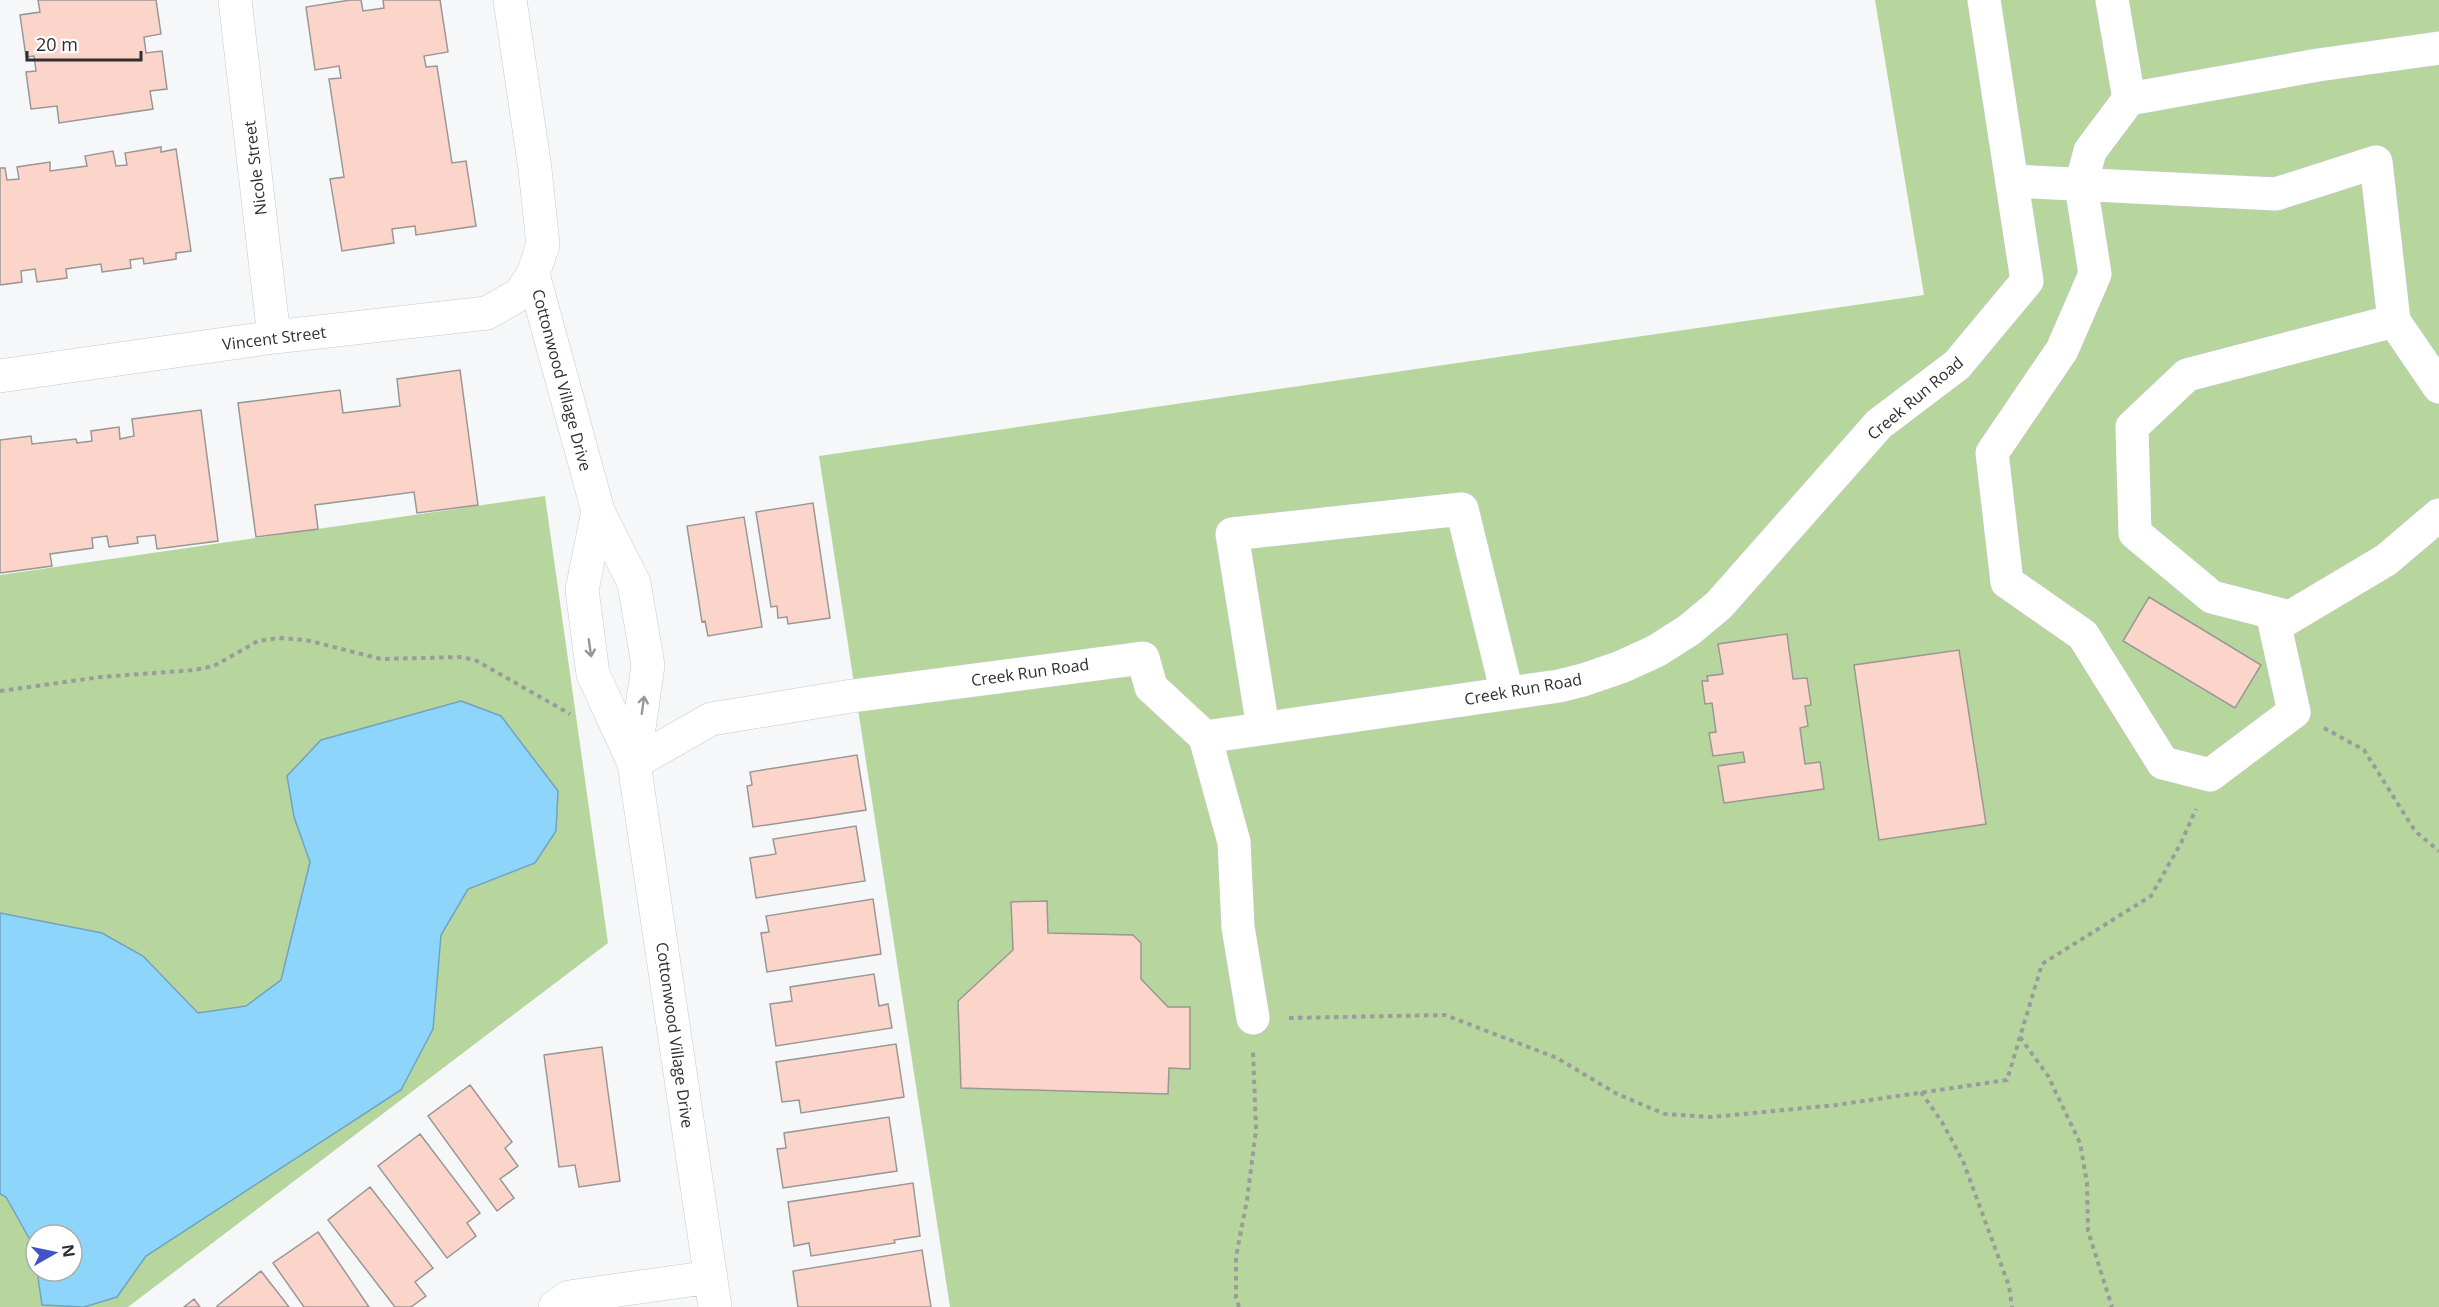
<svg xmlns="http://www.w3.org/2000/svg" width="2439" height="1307" font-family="'Open Sans',sans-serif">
  <rect width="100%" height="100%" fill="#f5f7f9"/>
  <!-- green -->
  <path fill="#b7d69e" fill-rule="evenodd" d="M1875 0H2439V1307H950L819 456 1924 295Z
    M545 496 608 943 128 1307H0V575ZM36 1235H72V1271H36Z"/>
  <!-- water -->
  <path fill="#8ed5fc" stroke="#71a3bf" stroke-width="1.5" d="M461 701 501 716 558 791 556 831 535 863 468 889 441 935 433 1029 401 1090 146 1256 117 1297 84 1307 42 1305 37 1271H72V1235H36V1264L34 1247 6 1197 0 1194V913L102 933 143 956 198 1013 246 1006 281 980 310 862 294 817 287 776 321 740Z"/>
  <!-- building -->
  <path fill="#fbd5ca" stroke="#9a9796" stroke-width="1.5" d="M38 0H156L161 34 144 37 146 53 162 51 167 89 150 91 153 109 59 123 57 106 31 109 26 72 36 71 34 56 26 57 20 15 40 12Z
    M350 0H361L363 11 384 8 383 0H440L448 52 424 56 426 67 437 66 452 163 466 161 476 226 416 235 415 226 392 229 394 243 342 251 330 179 344 177 329 79 341 78 339 66 315 70 306 7Z
    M161 147V152L176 149 191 251 176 253V259L144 264 143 258 130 260 131 268 102 272 101 264 66 269 67 278 37 282 35 269 21 271 22 282 0 285V168H5L7 180 19 179 17 167 50 162V171L87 166 85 156 113 151 116 166 127 165 125 153Z
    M460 370 478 505 417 513 414 492 315 505 318 529 256 537 238 403 340 390 343 413 400 406 397 379Z
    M201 410 218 541 157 549 155 535 137 537 138 543 109 547 107 536 92 538 93 548 50 554 52 566 0 573V440L31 436 32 444 76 439 77 443 92 441 91 431 119 427 120 439 134 436 132 419Z
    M813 503 830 618 788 624 787 617 778 618 777 606 771 607 756 512Z
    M744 517 762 627 708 636 705 621 702 622 687 526Z
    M2149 597 2261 665 2235 708 2123 641Z
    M1787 634 1793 679 1807 678 1811 705 1805 706 1808 726 1800 728 1805 764 1820 762 1824 789 1724 803 1718 766 1745 762 1743 752 1713 756 1709 733 1716 732 1712 703 1705 704 1702 681H1708L1707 676 1723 674 1718 644Z
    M1959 650 1986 824 1879 840 1854 665Z
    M857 755 866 810 753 827 747 786 752 785 750 772Z
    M856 826 865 881 756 898 750 858 776 854 773 839Z
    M873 899 881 954 767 972 761 933 769 932 766 916Z
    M1047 901 1048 933 1133 935 1141 943V979L1168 1007H1190V1069L1169 1068 1168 1094 961 1088 958 1001 1013 950 1011 902Z
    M874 974 879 1006 888 1004 892 1028 776 1046 770 1004 792 1001 790 987Z
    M896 1044 904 1097 801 1113 799 1100 782 1102 776 1062Z
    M602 1047 620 1181 579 1187 575 1165 559 1167 544 1055Z
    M470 1085 512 1142 505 1148 518 1166 500 1179 514 1198 497 1211 428 1116Z
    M889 1117 897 1171 783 1188 777 1149 786 1148 784 1133Z
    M420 1134 480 1213 467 1223 476 1236 447 1258 378 1166Z
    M913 1183 920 1236 894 1240 895 1243 811 1256 809 1243 794 1246 788 1202Z
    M370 1187 433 1268 415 1282 426 1296 411 1307H395L328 1220Z
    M318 1232 369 1307H304L273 1263Z
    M922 1250 931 1307H798L793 1271Z
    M261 1271 289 1307H218L217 1306Z
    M194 1299 200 1307H184Z"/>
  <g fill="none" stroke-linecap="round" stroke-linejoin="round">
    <!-- minor casing -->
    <g stroke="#c7c9cb" stroke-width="34">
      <path id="minor" d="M235 0 274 337
        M510 0 535 169 543 245 533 274 598 511 634 583 648 665 634 763
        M2112 0 2129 99 2318 65 2439 48
        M2129 99 2090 151 2081 185 2095 274 2062 350 1992 453 2007 582 2083 635 2163 763 2210 775 2294 712 2275 626 2386 560 2439 515
        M2012 181 2276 194 2376 162 2394 321 2439 387
        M0 376 274 337 487 313 520 294 533 274
        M598 511 582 590 593 674 634 763 715 1307
        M2290 617 2212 597 2135 533 2132 427 2187 375 2394 321
        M1263 728 1232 534 1462 509 1507 693
        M1205 737 1234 842 1238 927 1253 1018
        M634 763 711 719 852 696 1143 658 1151 687 1205 737 1559 686 1583 680 1621 667 1656 651 1689 630 1719 605 1879 424 1957 365 2027 281 1984 0
        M555 1307 569 1297 711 1277"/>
    </g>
    <!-- path -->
    <path stroke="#9a9b9d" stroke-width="4" stroke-dasharray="4.5 4.5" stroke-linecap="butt" d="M0 691 101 677 194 670 214 666 258 641 278 638 306 640 381 659 463 657 477 661 570 714
      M2324 728 2364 750 2415 831 2439 851
      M1289 1018 1445 1015 1557 1058 1617 1094 1665 1114 1712 1117 1836 1105 2007 1080 2042 964 2151 896 2181 843 2196 809
      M2020 1037 2048 1076 2080 1143 2087 1183 2088 1231 2112 1307
      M1921 1092 1942 1122 1963 1161 2009 1286 2012 1307
      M1239 1307 1236 1298V1257L1247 1200 1256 1130 1253 1052"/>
    <!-- minor -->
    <use href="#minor" stroke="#fff" stroke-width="33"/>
  </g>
  <!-- one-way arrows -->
  <defs><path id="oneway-shaft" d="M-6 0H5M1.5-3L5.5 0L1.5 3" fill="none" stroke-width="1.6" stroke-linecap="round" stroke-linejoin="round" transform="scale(1.5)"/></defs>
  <g stroke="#969798">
    <use href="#oneway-shaft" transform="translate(590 648) rotate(82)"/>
    <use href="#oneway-shaft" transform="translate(643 705) rotate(-82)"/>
  </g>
  <g text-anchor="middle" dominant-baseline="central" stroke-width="6" stroke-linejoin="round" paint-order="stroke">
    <!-- street labels -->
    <g font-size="16" fill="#2e2f30" stroke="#fff">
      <text transform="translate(255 168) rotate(-97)">Nicole Street</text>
      <text transform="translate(274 338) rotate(-7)">Vincent Street</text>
      <text transform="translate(562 380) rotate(75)">Cottonwood Village Drive</text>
      <text transform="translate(1915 398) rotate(-40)">Creek Run Road</text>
      <text transform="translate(1030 672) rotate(-8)">Creek Run Road</text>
      <text transform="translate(1523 689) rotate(-10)">Creek Run Road</text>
      <text transform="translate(675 1035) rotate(82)">Cottonwood Village Drive</text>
    </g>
  </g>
  <!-- north arrow -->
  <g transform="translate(54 1253) rotate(81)"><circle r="28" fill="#ffffff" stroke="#abacac" stroke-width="1.5"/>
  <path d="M0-4.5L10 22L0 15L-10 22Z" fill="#4054c7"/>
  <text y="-9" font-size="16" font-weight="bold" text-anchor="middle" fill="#2e2f30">N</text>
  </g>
  <!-- scale -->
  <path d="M27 51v9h114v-9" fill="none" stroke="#2e2f30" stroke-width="3"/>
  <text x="36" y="51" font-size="18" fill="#2e2f30" stroke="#ffffff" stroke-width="4.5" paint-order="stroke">20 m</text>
</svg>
